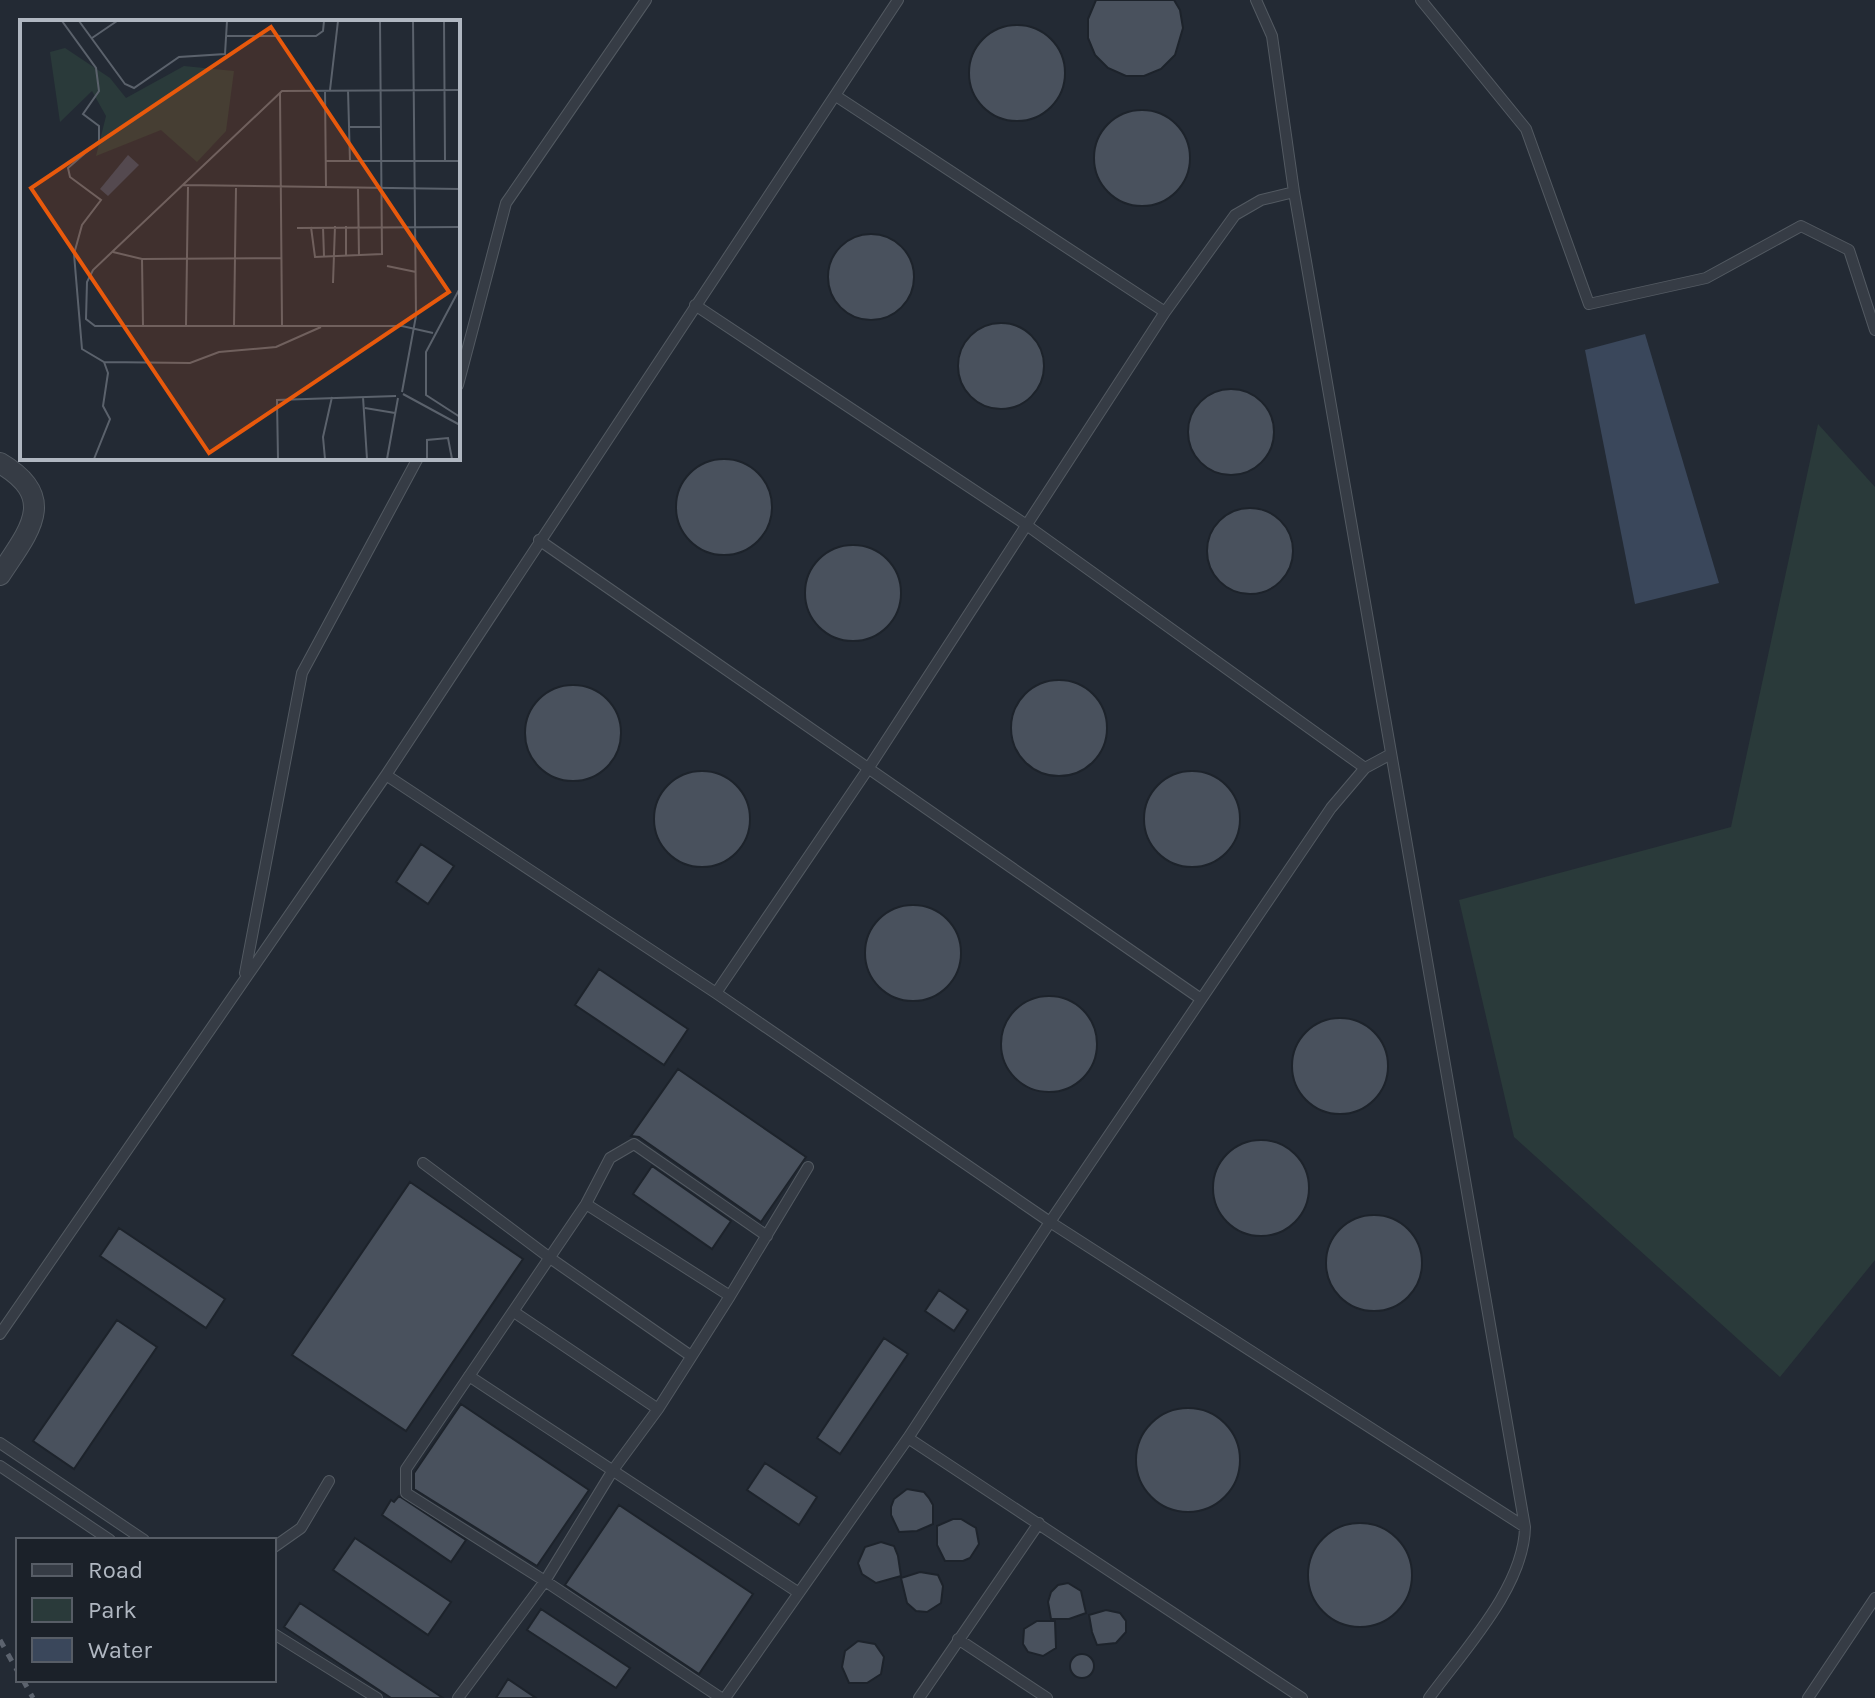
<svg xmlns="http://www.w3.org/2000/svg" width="1875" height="1698" font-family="Karla,sans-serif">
  <rect width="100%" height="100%" fill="#232a34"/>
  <!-- green -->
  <path fill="#2a3a3a" d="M1818 424 1875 487V1260L1780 1377 1514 1137 1459 900 1731 827Z"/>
  <!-- water -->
  <path fill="#3a475b" d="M1645 334 1719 583 1635 604 1585 350Z"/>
  <!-- building -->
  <path fill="#49515d" stroke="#1d232b" stroke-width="2" d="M1096 0H1174L1180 10 1183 28 1175 55 1161 69 1144 76H1126L1108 68 1095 55 1088 38V19Z
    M969 73a48 48 0 1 1 96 0a48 48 0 1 1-96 0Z
    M1094 158a48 48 0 1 1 96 0a48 48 0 1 1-96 0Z
    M828 277a43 43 0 1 1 86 0a43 43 0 1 1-86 0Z
    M958 366a43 43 0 1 1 86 0a43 43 0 1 1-86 0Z
    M1188 432a43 43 0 1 1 86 0a43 43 0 1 1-86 0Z
    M676 507a48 48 0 1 1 96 0a48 48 0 1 1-96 0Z
    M1207 551a43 43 0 1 1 86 0a43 43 0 1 1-86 0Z
    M805 593a48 48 0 1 1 96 0a48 48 0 1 1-96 0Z
    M1011 728a48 48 0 1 1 96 0a48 48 0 1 1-96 0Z
    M525 733a48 48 0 1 1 96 0a48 48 0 1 1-96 0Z
    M1144 819a48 48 0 1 1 96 0a48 48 0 1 1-96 0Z
    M654 819a48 48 0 1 1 96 0a48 48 0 1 1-96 0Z
    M421 844 454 866 428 904 396 882Z
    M865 953a48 48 0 1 1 96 0a48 48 0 1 1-96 0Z
    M599 969 688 1029 664 1065 575 1005Z
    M1001 1044a48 48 0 1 1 96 0a48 48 0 1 1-96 0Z
    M1292 1066a48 48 0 1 1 96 0a48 48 0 1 1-96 0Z
    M678 1069 806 1157 761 1222 639 1137 631 1136Z
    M1213 1188a48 48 0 1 1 96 0a48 48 0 1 1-96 0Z
    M652 1166 731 1221 712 1249 633 1194Z
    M410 1182 523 1259 406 1431 292 1355Z
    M1326 1263a48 48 0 1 1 96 0a48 48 0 1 1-96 0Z
    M119 1228 225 1299 206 1328 100 1256Z
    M939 1290 968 1310 954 1331 925 1311Z
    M117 1320 157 1347 74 1469 33 1441Z
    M884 1338 908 1354 840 1454 817 1438Z
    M461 1404 589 1490 537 1566 414 1489V1473Z
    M1136 1460a52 52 0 1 1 104 0a52 52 0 1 1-104 0Z
    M765 1463 817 1497 799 1525 747 1490Z
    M907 1489 924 1492 929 1498 933 1505V1524L917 1531 899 1532 891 1515V1507L894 1499Z
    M399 1496 466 1540 451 1562 382 1515 391 1500 394 1502Z
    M619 1505 753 1594 699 1674 565 1585Z
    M953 1519H961L976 1528 979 1544 970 1558 963 1561H945L937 1545V1526Z
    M1308 1575a52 52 0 1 1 104 0a52 52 0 1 1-104 0Z
    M355 1538 451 1602 428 1635 333 1570Z
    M881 1542 894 1546 898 1556 901 1576 876 1583 862 1574 858 1563 865 1547Z
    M920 1572 938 1575 943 1586 941 1603 927 1612 916 1611 907 1603 901 1578Z
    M1068 1583 1081 1591 1086 1613 1069 1619H1051L1048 1602 1051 1592 1058 1585Z
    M300 1603 443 1698H391L382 1692 284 1627Z
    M541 1609 630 1668 616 1688 527 1630Z
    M1106 1610 1120 1613 1126 1621V1632L1116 1643 1097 1645 1092 1632 1089 1615Z
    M1037 1621H1055L1056 1648 1043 1656 1028 1652 1023 1644 1024 1629Z
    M858 1641 875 1644 884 1657 881 1674 867 1683H849L842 1667 845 1651Z
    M1070 1666a12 12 0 1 1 24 0a12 12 0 1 1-24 0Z
    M508 1679 536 1698H496Z"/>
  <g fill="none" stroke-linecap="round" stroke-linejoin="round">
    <!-- lane casing -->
    <g stroke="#535a62" stroke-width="12">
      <path id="lane" d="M1256 0 1272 36 1294 192 1525 1527C1524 1587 1464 1650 1429 1698
        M1421 0 1526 129 1589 304 1706 278 1801 226 1849 250 1875 330
        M836 96 1165 312
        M695 305 1025 524 1365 768
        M458 385 506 203 646 0
        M539 540 1201 999
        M386 775 716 993 1050 1222 1525 1527
        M245 973 302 673 418 458
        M716 993 868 769 1165 312 1235 215 1261 200 1294 192
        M423 1163 550 1258 691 1356
        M586 1204 730 1296
        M514 1312 658 1409
        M0 1334 386 775 898 0
        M469 1376 799 1593
        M908 1438 1302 1698
        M0 1443 144 1540
        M0 1466 110 1540
        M274 1547 301 1528 329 1481
        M274 1634 377 1698
        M958 1639 1047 1698
        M458 1698 545 1581 613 1470 658 1409 730 1296 808 1167
        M721 1698 545 1581 406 1493V1469L586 1204 610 1158 634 1144 767 1236
        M725 1698 908 1438 1050 1222 1331 808 1365 768 1391 754
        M919 1698 1039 1523
        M1808 1698 1875 1598"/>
    </g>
    <!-- street casing -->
    <g stroke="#535a62" stroke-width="22">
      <path id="street" d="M0 463C60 498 28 532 0 575"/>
    </g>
    <!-- lane -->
    <use href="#lane" stroke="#363c45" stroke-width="10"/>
    <!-- street -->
    <use href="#street" stroke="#363c45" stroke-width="20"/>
    <!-- rail -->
    <path stroke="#5c636e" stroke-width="5" stroke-dasharray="8 8" stroke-linecap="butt" d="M0 1640 18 1672
      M23 1680 33 1698"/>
  </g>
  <!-- overview -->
  <g transform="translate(20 20)">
    <rect width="440" height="440" fill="#232a34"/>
    <path d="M45 28 90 58 106 78 164 46 214 51 206 111 177 142 141 110 76 136 86 96 72 71 40 102 30 32Z" fill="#2a3a3a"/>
    <path d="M108 135 119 145 88 176 80 169Z" fill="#3a475b"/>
    <path fill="none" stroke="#5b626c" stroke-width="2" d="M42 1 76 48 79 71 63 94 79 106V121L48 148 50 157 81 180 62 205 54 234 62 329 84 342 170 343 199 332 256 327 301 307M59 1 105 64 114 68 159 37 205 34 207 1M424 1 425 141M207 16H296L303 11 304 1M72 18 97 1M305 70 306 168M310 70 318 1M328 70 330 142M260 73 262 305M329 107H360M306 141H440M163 165 440 169M338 169 339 236M326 206V236M291 207 295 237 362 234 360 1M303 207 304 236M277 208 440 207M93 232 122 239 261 238M122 239 123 306M367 246 396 252M313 263 315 206M440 268 406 332V375L440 397M166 306 168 167M214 306 216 168M413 313 382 306H75L66 299 67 262 73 250 262 71 440 70M382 372 396 296 393 1M383 374 440 405M343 377 347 439M345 388 375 393M74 439 90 399 83 386 88 353 84 342M258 439 257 380 376 376M305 439 303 417 312 377M367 439 378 378M407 439V420L428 418 432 439"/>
    <path fill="#e8590c" fill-opacity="0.15" stroke="#e8590c" stroke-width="4" d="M251 7 429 272 189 433 11 168Z"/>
    <rect width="440" height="440" fill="none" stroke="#b0b7c1" stroke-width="4"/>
  </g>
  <!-- legend -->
  <rect x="16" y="1538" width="260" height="144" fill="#1b2129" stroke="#575d66" stroke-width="2"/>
  <rect x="32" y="1564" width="40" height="12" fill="#363c45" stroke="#575d66" stroke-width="2"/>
  <text x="88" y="1578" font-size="24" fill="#b0b7c1">Road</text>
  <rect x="32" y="1598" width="40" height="24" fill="#2a3a3a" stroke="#575d66" stroke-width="2"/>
  <text x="88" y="1618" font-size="24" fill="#b0b7c1">Park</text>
  <rect x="32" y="1638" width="40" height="24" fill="#3a475b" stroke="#575d66" stroke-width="2"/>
  <text x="88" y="1658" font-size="24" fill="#b0b7c1">Water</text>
</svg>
